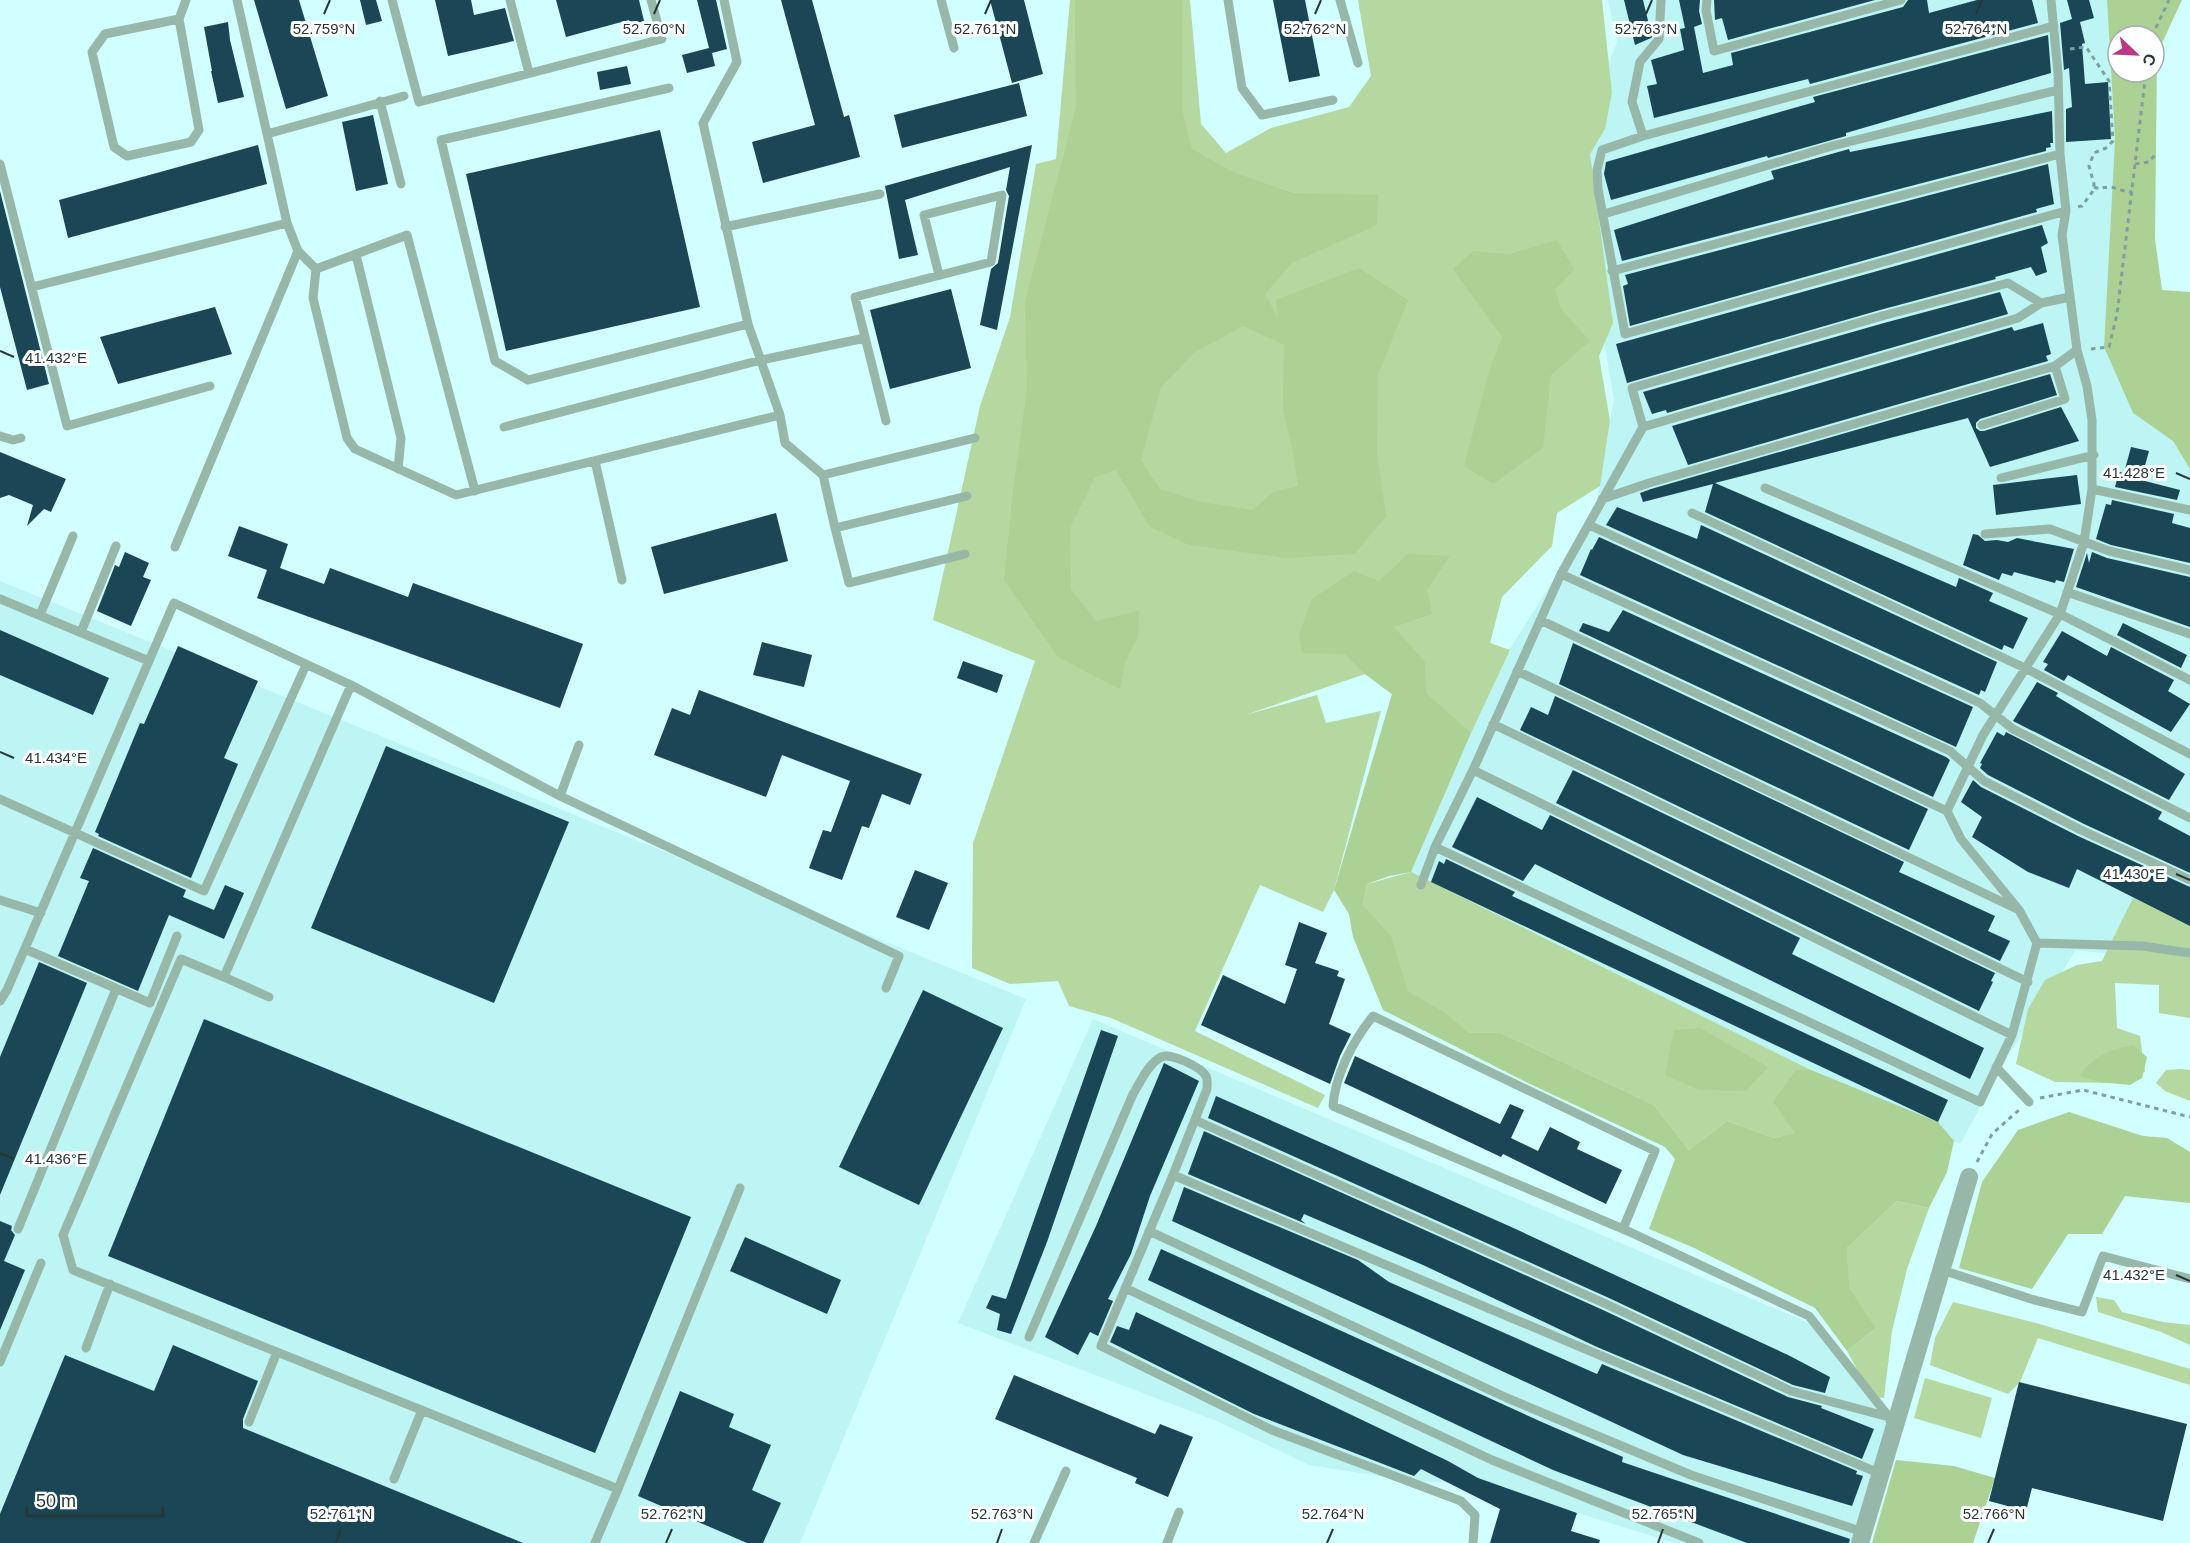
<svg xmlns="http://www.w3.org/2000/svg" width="2190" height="1543" font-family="Helvetica,sans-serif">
  <rect width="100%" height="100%" fill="#d1fefe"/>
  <!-- built -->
  <path fill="#bdf4f4" d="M1608 0H2107L2115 139 2104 347 2133 413 2173 441 2190 469V963L2076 950 2010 1053 1960 1144 1411 872 1501 663 1595 514 1614 399 1571 151 1617 43Z
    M0 581 1026 999 800 1543H0Z
    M1093 1019 1809 1323 1893 1421 1856 1543H1675L1484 1484 1412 1481 1309 1465 1217 1421 958 1323Z"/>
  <!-- green -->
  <path fill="#b5d8a0" d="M1070 0H1190L1201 124 1226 153 1271 128 1349 107 1371 76 1358 0H1602L1612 93 1605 129 1590 154 1613 323 1599 356 1610 421 1600 486 1557 513 1552 546 1502 597 1490 643 1510 650 1471 733 1392 694 1365 674 1245 715 1317 695 1326 723 1381 711 1334 890 1323 912 1260 885 1195 1031 1325 1095 1318 1108 1111 1018 1069 1006 1058 981 1010 984 972 968 973 843 1035 661 933 620 980 406 1010 317 1036 164 1056 159Z
    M1411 872 1811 1070H1796V1133L1774 1138 1727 1121 1689 1150 1654 1105 1501 1033H1469L1408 991 1363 905 1367 884Z
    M2133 898 2190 922V1018L2159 1013V985L2115 983 2117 1028 2140 1036 2145 1072 2113 1083 2055 1082 2016 1064 2028 1009 2045 980 2077 965 2102 961Z
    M2181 1069 2190 1070V1101L2165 1091 2156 1083 2166 1070Z
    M1897 1201 1929 1208 1907 1269 1892 1331 1884 1398 1872 1397 1847 1351 1876 1328 1848 1288 1847 1248Z
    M2096 1297 2114 1300 2122 1312 2163 1322 2190 1325V1345L2161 1332 2098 1312Z
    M1953 1302 2036 1323 2190 1369V1385L2038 1338 2020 1382 2008 1394 1930 1365 1935 1338Z
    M1925 1378 1992 1398 1981 1438 1914 1418Z"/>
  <!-- forest -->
  <path fill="#abd194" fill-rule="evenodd" d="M1075 0H1182V109L1192 149 1233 172 1293 193 1378 195 1377 225 1292 263 1265 294 1278 318 1276 300 1359 268 1408 300 1378 375 1377 452 1386 516 1355 554 1286 558 1189 545 1150 527 1116 470 1095 477 1070 528 1071 589 1096 621 1139 611 1138 637 1125 662 1120 689 1058 657 1004 580 1013 491 1027 389 1025 302 1076 107ZM1243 326 1284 345 1283 409 1293 452 1298 486 1273 492 1253 510 1201 502 1160 489 1141 460 1161 387 1195 352Z
    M2107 0H2182L2157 54 2155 239 2162 290 2190 292V469L2173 441 2133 413 2104 347 2115 139ZM2118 36H2154V72H2118Z
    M1557 240 1574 270 1555 290 1561 309 1590 341 1551 375 1543 448 1493 484 1464 466 1489 371 1502 337 1453 269 1473 251 1510 254Z
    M1408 554 1450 556 1427 590 1432 614 1394 627 1425 662 1426 693 1471 733 1411 872 1389 876 1367 884 1363 905 1391 936 1408 991 1445 1013 1469 1033H1501L1654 1105 1689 1150 1727 1121 1774 1138 1795 1133 1773 1102 1796 1070H1811L1938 1122 1954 1141 1947 1172 1929 1208 1897 1201 1847 1248 1849 1288 1876 1328 1847 1351 1815 1308 1692 1247 1649 1229 1675 1159 1665 1147 1530 1084 1383 1010 1353 937 1349 914 1334 890 1392 694 1365 674 1345 654 1302 653 1299 635 1312 599 1354 571 1379 581Z
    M1700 1028 1768 1067 1746 1091 1700 1090 1665 1075 1674 1030Z
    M2133 1045 2147 1057 2142 1078 2130 1085 2100 1082 2079 1076C2096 1055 2107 1051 2133 1045Z
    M2069 1112 2143 1136 2167 1138 2190 1152V1203L2125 1196 2102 1234H2068L2032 1289 1959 1268 1982 1182 2018 1130Z
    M1896 1460 1954 1466 1995 1478 1973 1543H1872Z"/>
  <!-- building -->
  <path fill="#1a4656" d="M254 0H299L328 96 286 109Z
    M360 0H376L382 21 366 25Z
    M435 0H471L474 15 505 8 514 41 448 56Z
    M556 0H639L644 21 630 25 629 20 566 37Z
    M697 0H716L727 49 712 53 715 66 687 73 682 55 709 48Z
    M781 0H812L844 117 849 115 860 157 763 183 752 142 815 125Z
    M990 0H1024L1043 74 1012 83Z
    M1273 0H1305L1320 76 1289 82Z
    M1624 0H1643L1652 37 1651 38 1635 45Z
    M1679 0H1700L1699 11 1702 24 1694 27 1703 73 1733 65 1731 53 1903 7 1908 0H1927L1929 13 1977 0H2032L2038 23 1810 84 1808 79 1654 118 1647 86 1657 84 1651 60 1684 50 1680 29 1685 28Z
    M1714 0H1875L1728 40 1722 18 1715 20Z
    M2067 0H2089L2094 18 2080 22 2085 43 2082 44 2085 84 2108 82 2111 139 2066 142V109L2072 107 2069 68 2064 70 2060 23 2072 19Z
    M228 22 230 40 244 97 218 103 211 71H212L204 27Z
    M2048 35 2051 73 1846 133V136L1768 158 1767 156 1611 200 1604 174 1606 162 1815 102 1813 97Z
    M627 66 631 84 600 90 597 72Z
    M1019 83 1027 116 902 148 894 115Z
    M2052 111 2053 143H2050L2051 147 2046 148V151L1622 261 1614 230 1774 179 1771 171 1849 149 1850 152Z
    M373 115 388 184 356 191 342 122Z
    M660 130 700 307 506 351 466 174Z
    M258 145 267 184 68 238 59 200Z
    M1032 145 997 330 980 325 991 269 998 263 1009 196 1006 190 1010 167 905 200 918 255 899 259 885 186Z
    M2048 164 2054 204 2036 209 2037 212 1630 326 1623 286 1628 284 1625 275Z
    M0 191 49 384 27 390 0 287Z
    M2042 225 2048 243 2041 247 2047 272 2036 276 2031 267 1995 277 1996 279 1880 310 1627 383 1616 344Z
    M951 289 971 368 890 389 870 310Z
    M2000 292 2008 314 1667 413 1666 410 1652 414 1643 392 1884 323Z
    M215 307 232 354 118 384 100 337Z
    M2043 323 2051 354 2046 356 2048 361 1688 465 1672 426 2012 327 2014 331Z
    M2050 374 2057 395 1980 419 1976 423V428L1980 431H1984L2061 407 2079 441 1990 467 1968 418 1715 483 1956 587 1959 578 1993 593 1989 601 2028 618 2013 649 2004 645 2002 650 1705 512 1713 484 1643 502 1640 493 1651 489Z
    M2131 447 2149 451 2141 480 2180 490 2177 500 2115 487 2119 472 2124 473Z
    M0 452 66 479 51 512 44 509 27 526 33 505 9 495 0 498Z
    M2077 475 2081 504 1996 515 1993 485Z
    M2112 500 2174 514 2172 523 2190 528V563L2111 545 2096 539 2106 504 2111 505Z
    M1617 507 1697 539 1701 525 1997 662 1985 692 1981 690 1979 695 1606 525Z
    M776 513 788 561 664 594 651 547Z
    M239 526 288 544 280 568 324 584 330 568 408 597 413 583 583 644 560 708 257 598 267 570 228 556Z
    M1973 534 1978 535 1985 541 1997 540 2008 542 2017 538 2074 549 2064 582 2056 580 2055 583 2014 572 2012 576 2002 573 1999 580 1963 565Z
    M1599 537 1973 707 1956 747 1580 575 1591 549 1592 550Z
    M125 552 149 563 143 577 151 580 131 626 97 611 115 565 119 567Z
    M2092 552 2107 558 2190 577V627L2076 587 2087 553 2089 563Z
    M1623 610 1946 757 1950 760 1933 797 1579 631 1583 623 1609 632Z
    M2123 623 2187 655 2181 668 2117 635Z
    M0 630 109 678 93 715 0 675Z
    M2062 631 2107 656 2111 647 2174 680 2168 691 2190 704 2171 732 2068 675 2064 681 2044 670 2048 664 2043 662Z
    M762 642 812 655 804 687 753 675Z
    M1573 643 1928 809 1909 850 1559 684Z
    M178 646 258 681 224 758 238 764 191 878 98 836 99 834 95 832 140 723 144 724Z
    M963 661 1003 675 997 693 957 678Z
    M2037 682 2058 693 2056 696 2185 774 2169 800 2013 721Z
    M699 690 922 774 910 805 882 794 869 828 862 826 842 880 809 868 823 830 831 832 850 781 782 755 766 797 654 755 672 708 690 715Z
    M1555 696 1904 862 1899 872 1995 916 1988 931 2010 941 2000 961 1520 730 1531 707 1548 715Z
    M1997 732 2004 736 2006 732 2162 812 2158 819 2190 836V873L2084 824 1988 775 1980 768 1982 764 1980 763Z
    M386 746 569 822 494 1003 311 928Z
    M1573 770 1995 973 1991 981 1993 982 1979 1011 1556 803Z
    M1973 780 1981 787 2078 836 2190 887V926L2077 869 2069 888 2028 872 1972 837 1982 817 1961 802Z
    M1477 797 1542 830 1550 815 1800 938 1792 954 1984 1048 1970 1079 1535 864 1523 881 1452 847Z
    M93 848 186 890 183 897 214 910 225 885 244 893 224 939 169 915 138 991 58 956 89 881 80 878Z
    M1446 859 1515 892 1512 896 1948 1100 1938 1122 1431 882 1439 861 1444 864Z
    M915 870 948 883 929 930 896 917Z
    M1299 922 1327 933 1315 963 1339 971 1337 976 1345 979 1329 1024 1351 1034 1340 1056 1330 1084 1201 1025 1223 975 1285 1004 1297 969 1285 965Z
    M39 962 87 983 0 1195V1057Z
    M923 990 1003 1028 919 1205 839 1167Z
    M204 1019 691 1217 595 1453 108 1256Z
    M1101 1030 1118 1036 1047 1242 1011 1334 997 1330 1000 1314 986 1308 992 1295 1006 1299Z
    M1355 1056 1500 1124 1510 1104 1524 1110 1511 1138 1538 1151 1550 1127 1580 1142 1577 1149 1622 1170 1606 1204 1503 1154 1501 1157 1344 1083Z
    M1164 1063 1199 1081 1150 1196 1131 1254 1108 1299 1113 1301 1098 1336 1090 1332 1078 1355 1045 1337 1096 1226Z
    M1216 1096 1509 1226 1788 1355 1830 1377 1825 1393 1793 1385 1609 1298 1208 1118Z
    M1204 1131 1603 1310 1788 1397 1822 1406 1821 1408 1874 1429 1862 1459 1597 1347 1423 1265 1304 1214 1301 1220 1306 1224 1188 1174Z
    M1184 1187 1358 1260 1389 1282 1597 1374 1602 1364 1857 1471 1856 1474 1863 1476 1852 1506 1683 1455 1418 1332 1172 1221Z
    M0 1221 12 1226 11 1230 15 1235 4 1261 25 1270 0 1330Z
    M745 1237 841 1280 827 1314 730 1271Z
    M1161 1249 1544 1423 1623 1457 1622 1462 1850 1539 1849 1543H1747L1553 1470 1148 1280Z
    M1136 1312 1448 1461 1478 1478 1577 1513 1571 1531 1600 1540 1599 1543H1490L1500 1509 1421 1469 1414 1476 1254 1414 1110 1342 1117 1326 1129 1330Z
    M173 1345 258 1381 243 1419V1428L523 1543H0V1514L65 1355 154 1391Z
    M1014 1375 1155 1434 1160 1424 1193 1437 1168 1497 1135 1483 1137 1478 995 1419Z
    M2019 1382 2187 1424 2163 1521 2032 1488 2026 1511 1989 1501Z
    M680 1391 734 1414 729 1427 771 1445 752 1490 781 1503 763 1543H747L638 1496Z"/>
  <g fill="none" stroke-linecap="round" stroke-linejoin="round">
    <!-- path -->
    <path stroke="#7f9f9f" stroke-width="3" stroke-dasharray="4.5 4.5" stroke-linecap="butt" d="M2152 36 2169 0
      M2070 49 2086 47 2109 81 2113 141 2106 148 2094 153 2089 166 2094 184 2093 191 2082 206 2077 207
      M2135 164 2149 162 2155 155
      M2094 187C2101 190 2102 187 2110 187 2117 188 2124 192 2132 192
      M2091 349 2109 347 2117 314 2146 72
      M2040 1098 2083 1090 2190 1117
      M1977 1162 1992 1134 2019 1110"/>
    <!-- lane -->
    <path stroke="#97b7a8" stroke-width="9" d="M392 0 419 102 662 39 651 0
      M510 0 529 73
      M724 0 737 62 703 123 748 324 780 415 785 443 823 475 835 528 967 496
      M941 0 954 48
      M1228 0 1242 88 1262 115 1333 100
      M1340 0 1358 63
      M1661 0 1659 39 1640 62 1632 102 1643 136 2054 26
      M1707 0 1706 10 1714 51 1901 0
      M179 19 105 34 92 52 114 147 127 156 191 142 199 130 179 19 186 0
      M669 88 441 140 495 361 528 380 748 324
      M380 101 401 184
      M267 134 404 96
      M1643 136 1602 150 1597 170 1598 189 1625 334 2066 211
      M0 164 67 426 210 386
      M1604 214 1832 146 2058 90
      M287 223 298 251 316 269 313 298 347 438 355 449 456 495 780 415
      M725 227 880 194
      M356 255 401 438 398 469
      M316 269 407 235 475 491
      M1612 271 2060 154
      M32 287 287 223 237 0
      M886 421 855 297 991 262 1002 195 924 215 939 275
      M1982 425 2065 399 2055 366
      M504 427 761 360 865 338
      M1643 427 1632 388 1882 316 2008 283 2041 303
      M0 436 13 440 21 438
      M595 461 622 580
      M823 475 975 438
      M2001 478 2094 455
      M1765 488 2060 614 2190 680
      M2092 489 2190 510
      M1602 499 1649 483 2055 366 2077 350
      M1692 513 2025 668 2190 754
      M1589 525 1980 703 2013 729 2190 818
      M835 528 849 583 965 554
      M1985 534 2050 529 2109 551 2190 570
      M175 547 298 251
      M1561 574 1950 751 1984 781 2081 830 2190 880
      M2067 592 2190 634
      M0 599 149 661
      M40 615 73 536
      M1540 620 1947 811
      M81 632 116 546
      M1517 671 2017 909
      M351 685 224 977 181 959 63 1235 73 1270 618 1489 740 1188
      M1493 724 2028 982
      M1473 770 2012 1035
      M560 796 899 956 886 988
      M0 799 204 891 306 665
      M1435 847 1980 1102 2012 1035 2037 943 2019 910 1961 839 1947 811 1983 735 2060 614 2084 542 2092 489V420L2087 386 2077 350 2062 235 2066 211 2060 154 2058 73 2051 0
      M1421 885 1435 847 1473 770 1561 574 1643 427 2018 318 2041 303 2070 297
      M0 900 41 913
      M2037 943 2142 946 2190 953
      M25 949 150 1003 177 936
      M224 977 269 997
      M0 1001 7 990 174 603 351 685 560 796 579 745
      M1996 1067 2029 1102
      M1195 1120 1606 1304 1791 1391 1889 1417
      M1173 1175 1881 1474
      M18 1229 116 989
      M1623 1229 1655 1151 1373 1016C1353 1041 1335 1075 1333 1106L1623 1229 1632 1233 1809 1316 1889 1417 1892 1428
      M1149 1231 1507 1398 1691 1475 1863 1532
      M1942 1270 2031 1299 2082 1312 2103 1256 2190 1279
      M1125 1288 1492 1460 1699 1543
      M1029 1337 1133 1094C1140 1083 1148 1064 1161 1057 1170 1052 1201 1067 1206 1076 1208 1080 1207 1085 1207 1089L1173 1175 1101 1346 1272 1430 1461 1501 1475 1515 1473 1543
      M86 1348 110 1284
      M0 1362 41 1263
      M249 1422 277 1352
      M394 1479 422 1410
      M595 1543 618 1489
      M1034 1543 1066 1471
      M1167 1543 1179 1512"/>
    <!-- street -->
    <path stroke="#97b7a8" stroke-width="18" d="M1860 1543 1969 1177"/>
  </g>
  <!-- ticks -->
  <path fill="none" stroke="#263737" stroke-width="2" d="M324 14 330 0M654 14 660 0M985 14 991 0M1315 14 1321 0M1646 14 1652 0M1976 14 1982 0M0 351 14 357M2176 473 2190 479M0 752 14 758M2176 874 2190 880M0 1153 14 1159M2176 1275 2190 1281M336 1543 341 1529M666 1543 672 1529M997 1543 1002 1529M1327 1543 1333 1529M1658 1543 1663 1529M1988 1543 1994 1529"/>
  <g font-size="15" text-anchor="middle" fill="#263737" stroke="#fff" stroke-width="6" stroke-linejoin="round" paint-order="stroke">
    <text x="324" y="34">52.759°N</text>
    <text x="654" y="34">52.760°N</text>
    <text x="985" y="34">52.761°N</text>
    <text x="1315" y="34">52.762°N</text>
    <text x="1646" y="34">52.763°N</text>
    <text x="1976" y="34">52.764°N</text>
    <text x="56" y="363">41.432°E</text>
    <text x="2134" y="478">41.428°E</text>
    <text x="56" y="763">41.434°E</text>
    <text x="2134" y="879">41.430°E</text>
    <text x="56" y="1164">41.436°E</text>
    <text x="2134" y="1280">41.432°E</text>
    <text x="341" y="1519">52.761°N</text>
    <text x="672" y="1519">52.762°N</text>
    <text x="1002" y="1519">52.763°N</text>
    <text x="1333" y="1519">52.764°N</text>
    <text x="1663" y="1519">52.765°N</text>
    <text x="1994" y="1519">52.766°N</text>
  </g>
  <!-- north arrow -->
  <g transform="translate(2136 54) rotate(113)"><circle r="28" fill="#ffffff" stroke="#a8afaf" stroke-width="1.5"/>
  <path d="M0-4.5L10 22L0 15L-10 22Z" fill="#ba3982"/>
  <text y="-9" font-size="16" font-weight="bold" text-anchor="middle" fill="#263737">С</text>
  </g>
  <!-- scale -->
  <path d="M27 1507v9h136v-9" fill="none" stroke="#263737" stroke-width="3"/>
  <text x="36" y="1507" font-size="18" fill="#263737" stroke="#ffffff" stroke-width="4.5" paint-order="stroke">50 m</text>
</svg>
